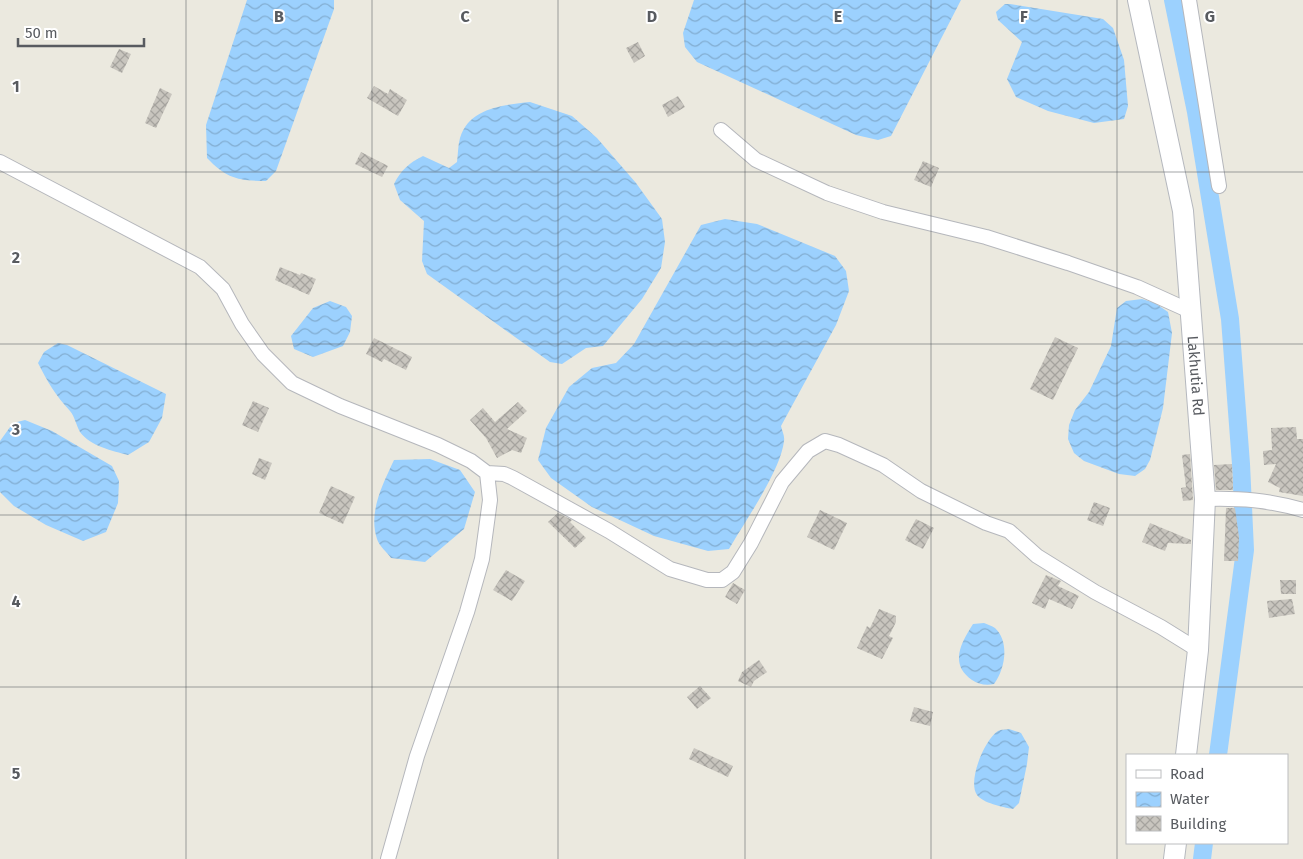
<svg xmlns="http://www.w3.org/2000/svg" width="1303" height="859" font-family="'Fira Sans',sans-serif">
  <defs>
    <pattern id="water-waves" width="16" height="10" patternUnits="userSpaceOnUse" patternTransform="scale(1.25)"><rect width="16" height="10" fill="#9cd1fe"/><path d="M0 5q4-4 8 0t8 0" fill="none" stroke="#82add1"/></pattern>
    <pattern id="building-cross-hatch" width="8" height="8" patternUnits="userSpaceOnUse" patternTransform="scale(1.25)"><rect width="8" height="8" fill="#c8c5be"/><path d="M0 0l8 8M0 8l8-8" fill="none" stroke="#a5a39e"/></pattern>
  </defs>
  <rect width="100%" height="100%" fill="#ebe9df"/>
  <!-- water -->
  <path fill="url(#water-waves)" d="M247 0H334V9L276 171 266 181C238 181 226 178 207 158L206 125Z
    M694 0H961L891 136 878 140 856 135 697 62 685 47 683 33Z
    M1005 4H1010L1103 19 1113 28 1124 60 1128 106 1124 119 1094 123 1048 111 1016 97 1007 79 1022 42 998 20 996 12Z
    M530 102 572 116 597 138 636 183 662 219 665 242 661 268 642 299 603 346 586 348 562 364 550 362 427 274 422 261 424 221 400 200 394 184C401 170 409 163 423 156L449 168 457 162C458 154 458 145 460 138 469 108 503 105 530 102Z
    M725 219 757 224 835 256 846 271 849 291 836 325 781 426C782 431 785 436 784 441 781 470 744 523 729 549L708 551 654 536 592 507 551 478 538 460 546 428 569 387 592 368 616 363 634 344 701 225Z
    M1142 299 1155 303 1168 312 1172 333 1163 408 1150 460 1145 469 1135 476 1119 474 1084 461 1074 453 1068 439 1069 425 1075 410 1089 392 1111 346 1117 308 1126 301Z
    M330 301 346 307 352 316 350 332 343 346 313 357 294 349 291 336 313 308Z
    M58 343 67 345 166 394 162 418 149 442 128 455C113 451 90 446 80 432 76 425 75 417 70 411 56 396 47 381 38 363L44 352Z
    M25 420 52 431 112 466 119 481 118 503 106 532 83 541 46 525 14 506 0 492V441L13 423Z
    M430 459 460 470 475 492 464 529 425 562 391 558C387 552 379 546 377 539 368 512 383 484 394 460Z
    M984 623C987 624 992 626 995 628 1010 642 1005 669 994 684 986 686 978 684 972 680 949 664 961 643 973 624Z
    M1009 729 1021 733 1029 747 1027 764 1019 803 1013 809C1002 807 983 803 977 795 967 781 985 739 998 731 1001 729 1006 730 1009 729Z"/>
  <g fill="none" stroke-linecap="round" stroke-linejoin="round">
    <!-- canal -->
    <path stroke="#9cd1fe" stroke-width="18" d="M1173 0 1196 112 1230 319 1241 464 1245 550 1218 755
      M1202 859 1204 843"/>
  </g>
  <!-- building -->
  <path fill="url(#building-cross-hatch)" d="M638 42 645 56 634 63 626 48Z
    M119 49 131 54 122 73 110 67Z
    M374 86 388 94 390 89 407 100 398 116 367 98Z
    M160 88 172 94 156 128 145 123Z
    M678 96 685 107 668 117 662 105Z
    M361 152 388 166 382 177 355 164Z
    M923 161 939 168 931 187 914 180Z
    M280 267 300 275 301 273 316 279 309 295 275 280Z
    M1055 337 1078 348 1053 400 1030 389Z
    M374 338 412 357 406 370 384 359 382 362 366 354Z
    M253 401 269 408 258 432 242 425Z
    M518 402 527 411 507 429 527 438 521 453 512 450 497 458 486 438 470 420 483 408 495 422Z
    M1296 427 1297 439H1303V496L1279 492 1280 488 1268 482 1276 464 1264 465 1263 451 1272 450 1271 428Z
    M1190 454 1193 500 1183 501 1181 488 1186 487 1182 455Z
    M259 458 272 463 265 480 252 474Z
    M1232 464 1233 490H1216L1214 465Z
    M331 486 355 497 343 524 319 513Z
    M1094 502 1110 508 1103 526 1087 520Z
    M1226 508H1235L1239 537 1238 561H1224Z
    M820 510 847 523 834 550 807 537Z
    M558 513 572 520 570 522 586 538 575 548 548 522Z
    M916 519 934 528 923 549 905 540Z
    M1150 523 1191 540V544L1168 543 1165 551 1142 542Z
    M506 570 525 581 512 601 493 590Z
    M1046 575 1061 581 1058 586 1079 596 1072 609 1049 599 1045 609 1032 603Z
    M1280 580H1296V594H1281Z
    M733 583 745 590 737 604 725 597Z
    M1292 599 1295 614 1269 618 1267 601Z
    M879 609 896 616V622L889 636 893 638 882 659 857 648 867 626 870 628Z
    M759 660 767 672 754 681 751 687 738 681 742 672Z
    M700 686 711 698 697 709 687 697Z
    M914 707 933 712 930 726 910 721Z
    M694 748 733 766 728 777 689 759Z"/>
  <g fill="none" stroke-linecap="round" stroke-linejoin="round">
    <!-- street casing -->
    <g stroke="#b5b7bc" stroke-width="16">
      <path id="street" d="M1189 0 1219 186
        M721 130 756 160 827 193 883 212 986 237 1068 263 1137 287 1190 311
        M0 162 200 267 223 289 242 324 263 354 292 383 340 406 438 445 471 461 487 473 490 500 482 559 467 612 417 756 388 859
        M487 473 504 474 513 478 609 531 670 569 707 580H722L733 572 751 543 782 482 808 451 825 441 839 445 883 465 921 491 986 523 1009 531 1037 556 1095 592 1161 627 1198 650
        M1205 499C1241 498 1268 500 1303 510"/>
    </g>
    <!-- secondary casing -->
    <g stroke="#b5b8be" stroke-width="22">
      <g id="secondary">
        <path id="s1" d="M1138 0 1183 211 1205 499 1198 650 1186 755"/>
        <path d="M1174 859 1176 843"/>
      </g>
    </g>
    <!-- street -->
    <use href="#street" stroke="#fff" stroke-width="14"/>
    <!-- secondary -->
    <use href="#secondary" stroke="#fff" stroke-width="20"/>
  </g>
  <!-- grid -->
  <path fill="none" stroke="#585b60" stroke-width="1" stroke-opacity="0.55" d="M186 0V859M372 0V859M558 0V859M745 0V859M931 0V859M1117 0V859M0 172H1303M0 344H1303M0 515H1303M0 687H1303"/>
  <g text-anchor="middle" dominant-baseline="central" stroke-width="4" stroke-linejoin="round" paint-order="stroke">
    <!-- street labels -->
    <g font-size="15" fill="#585b60" stroke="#fff">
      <text stroke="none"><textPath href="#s1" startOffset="381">Lakhutia Rd</textPath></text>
    </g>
  </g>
  <g font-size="16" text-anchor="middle" font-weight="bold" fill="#585b60" stroke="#fff" stroke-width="4" stroke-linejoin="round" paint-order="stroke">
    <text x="279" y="22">B</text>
    <text x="465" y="22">C</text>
    <text x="652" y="22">D</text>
    <text x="838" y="22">E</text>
    <text x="1024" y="22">F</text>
    <text x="1210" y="22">G</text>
    <text x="16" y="92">1</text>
    <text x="16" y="263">2</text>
    <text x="16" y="435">3</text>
    <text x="16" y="607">4</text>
    <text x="16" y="779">5</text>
  </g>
  <!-- legend -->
  <rect x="1126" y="754" width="162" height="90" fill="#ffffff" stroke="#bcbdbf"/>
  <rect x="1136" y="770" width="25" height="8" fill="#ffffff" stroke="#bcbdbf"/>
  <text x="1170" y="779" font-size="15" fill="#585b60">Road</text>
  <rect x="1136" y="792" width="25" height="15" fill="url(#water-waves)" stroke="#bcbdbf"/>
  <text x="1170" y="804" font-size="15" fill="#585b60">Water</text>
  <rect x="1136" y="816" width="25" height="15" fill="url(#building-cross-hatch)" stroke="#bcbdbf"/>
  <text x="1170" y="829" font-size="15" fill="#585b60">Building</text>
  <!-- scale -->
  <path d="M18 38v8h126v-8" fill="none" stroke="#585b60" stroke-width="2.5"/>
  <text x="25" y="38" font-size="15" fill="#585b60" stroke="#ffffff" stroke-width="4" paint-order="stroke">50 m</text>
</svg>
